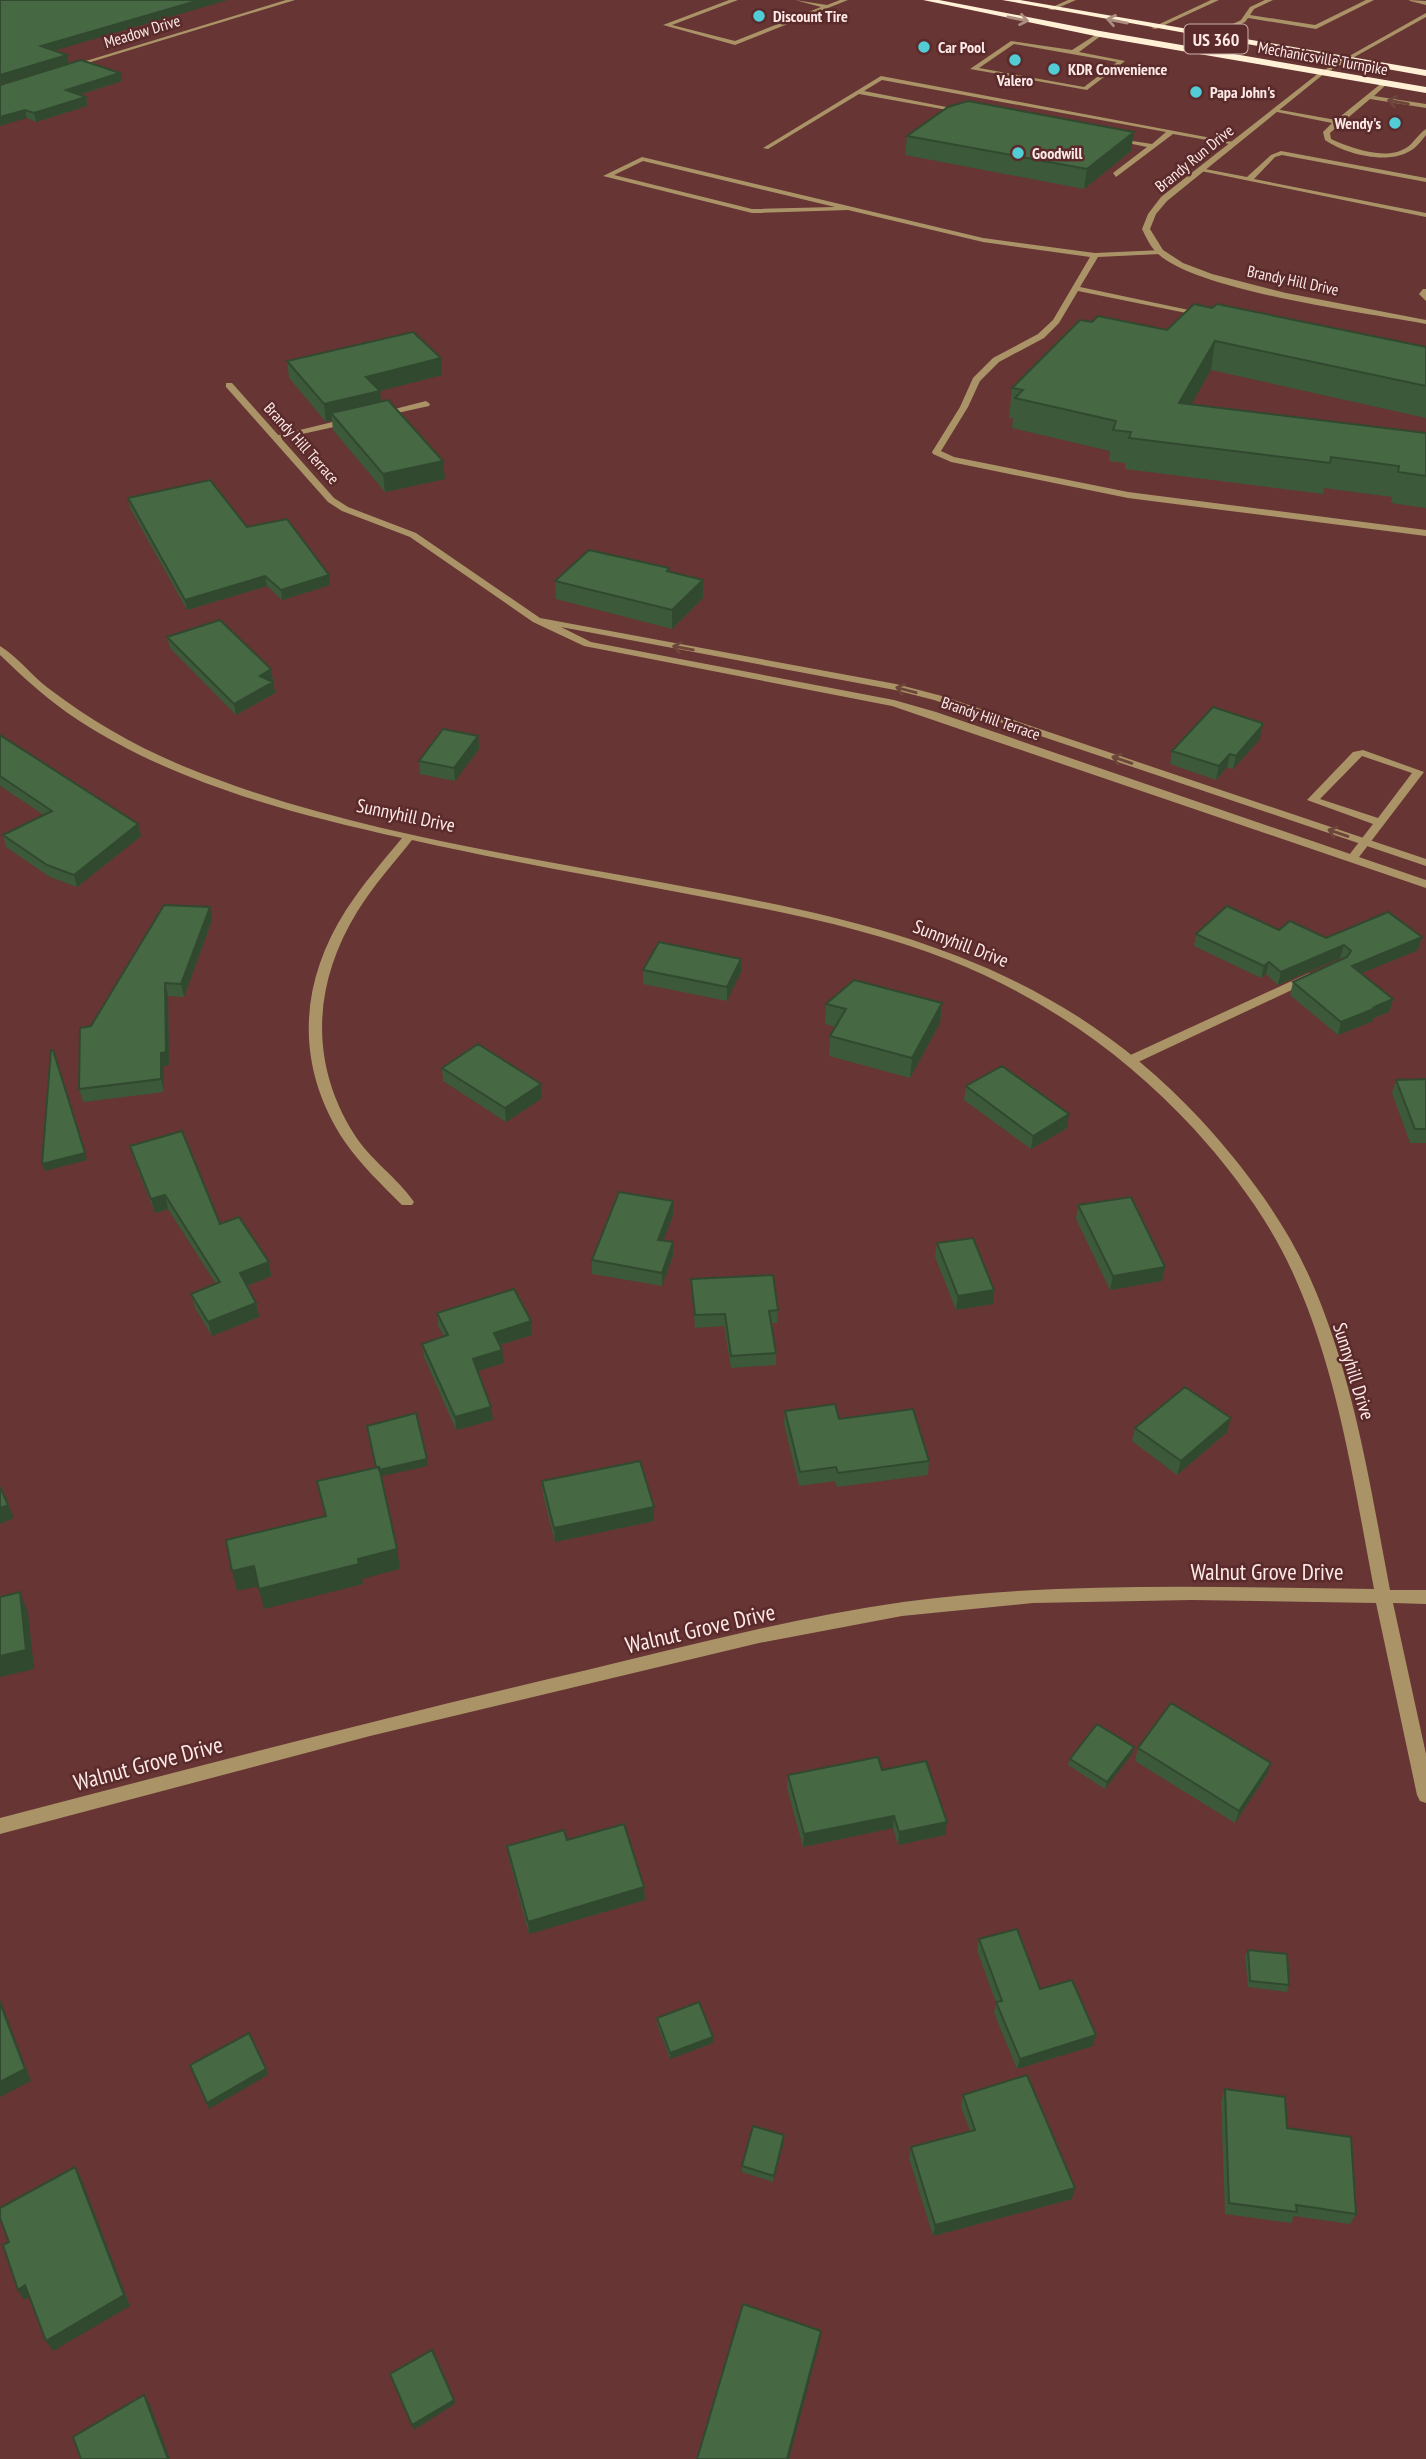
<svg xmlns="http://www.w3.org/2000/svg" width="1426" height="2459" font-family="'PT Sans Narrow',sans-serif">
  <rect width="100%" height="100%" fill="#663534"/>
  <g fill="none" stroke-linecap="round" stroke-linejoin="round">
    <!-- service -->
    <path fill="#ab9368" fill-rule="evenodd" d="M729 0H738L672 25 735 41 821 7 795 0 827 5 840 0H848L735 45 663 25Z
      M1068 0H1076L1053 10 1048 9Z
      M1211 0H1219L1156 29 1151 28Z
      M1265 0H1273L1254 9 1250 15 1315 25 1366 0H1374L1316 29 1248 18 1245 22 1211 38 1206 37 1241 20 1250 7Z
      M1409 0 1426 1V5L1410 1Z
      M1100 32 1102 35 1079 52 1125 61 1087 90 970 69 1011 41 1072 50ZM1014 44 1117 62 1084 87 979 68Z
      M881 76 1238 143 1235 145 1173 134 1116 177 1113 173 1147 147 1113 140V138L1152 144 1166 132 882 80 864 91 967 111 964 113 859 94 768 149 763 148Z
      M1383 82 1388 83 1374 96 1426 104V108L1370 99 1330 133 1331 139C1351 148 1385 161 1406 148 1414 143 1418 134 1426 129V135C1421 141 1417 147 1410 151 1387 165 1345 154 1325 140L1323 132 1332 123 1272 111 1275 109 1336 120Z
      M1281 151 1426 178V182L1282 155 1275 157 1254 179 1426 213V217L1196 170 1200 168 1247 177 1271 155Z
      M642 157 983 238 1095 253 1163 250 1164 252 1160 254 1098 257 1080 287 1203 313H1206V317L1078 291 1059 323 1044 338 999 362 980 381 968 407 941 451 954 457 1128 492 1426 530V536L1128 498 951 462 933 454 932 452 960 407 973 378 993 358 1038 334 1053 320 1090 257 983 242 848 210 752 213 603 176ZM643 161 835 207 752 209 614 175Z
      M1423 289H1426V301L1419 294Z
      M426 401 430 404 429 406 379 417 375 414Z
      M349 418 352 419V423L275 440 271 437Z
      M1363 750 1424 772 1356 861 1352 862 1346 859 1373 824 1307 800 1353 752ZM1362 756 1412 773 1378 818 1320 799Z
      M1309 973 1313 974 1315 977 1313 980 1134 1064 1129 1065 1123 1061 1124 1058Z"/>
    <!-- minor -->
    <path fill="#ab9368" fill-rule="evenodd" d="M286 0H295L71 68 66 67Z
      M1320 72 1325 73 1167 201 1156 214 1150 229 1163 250 1183 263 1212 274 1286 293 1426 320V324C1368 313 1194 291 1156 252 1150 246 1146 237 1142 229L1148 214 1161 197Z
      M226 383H232L334 498 348 507 416 533 540 618 896 684 942 696 1426 859V866L934 700 895 690 561 627 591 642 894 700 936 712 1426 880V888L892 706 584 646 533 622 410 537 342 511 328 502 226 387Z
      M0 646C18 657 31 675 48 688 90 720 135 746 183 766 336 829 504 853 665 883 873 921 1051 958 1201 1120 1244 1167 1284 1220 1310 1278 1354 1377 1370 1485 1390 1590H1426V1604L1393 1603 1426 1754V1803L1420 1801 1417 1795 1376 1603 1192 1600 1033 1603 902 1616 759 1643 370 1736 0 1834V1818C195 1767 390 1716 587 1670 691 1645 796 1617 903 1602 1059 1581 1217 1587 1374 1589 1354 1485 1339 1378 1296 1280 1272 1224 1234 1173 1194 1129 1126 1055 1043 997 949 960 867 928 779 911 693 895 599 877 505 861 412 840 393 864 373 886 357 912 313 984 309 1062 354 1134 370 1160 397 1177 414 1202L412 1205H402C382 1185 361 1165 345 1142 295 1067 298 985 346 910 363 884 383 861 402 838 290 813 175 783 78 720 49 701 24 678 0 655Z"/>
    <!-- tertiary -->
    <path fill="#ab9368" fill-rule="evenodd" d="M1426 13V17L1324 74 1319 73Z"/>
    <!-- trunk -->
    <path fill="#fff0d6" fill-rule="evenodd" d="M923 0H939L1100 31 1426 87V93L1100 37Z
      M1002 0H1020L1426 70V76Z"/>
  </g>
  <!-- wall -->
  <path fill="#3c593a" d="M122 81 79 95 86 97 87 106 36 122 27 118 0 85Z
    M907 136 1131 151 1084 189 905 155Z
    M1212 308 1426 347V418L1211 370 1191 404 1426 433V508L1391 503 1392 497 1324 488 1323 494 1125 469V463L1109 461 1110 451 1012 428 1013 418H1009L1012 388 1092 322 1167 330Z
    M287 361 442 375 379 391 381 402 445 479 385 492 333 430 332 420 326 422 289 378Z
    M128 498 247 527 330 585 282 600 267 586 187 610 130 508Z
    M669 568V571L703 598 672 629 556 599 555 581Z
    M167 637 271 669 275 693 236 715 170 648Z
    M0 735 138 824 141 836 77 887 50 877 6 847 3 835 44 815 0 786Z
    M478 736 479 749 455 781 420 774 419 761Z
    M1260 739 1233 769 1227 767 1216 780 1170 764 1172 751Z
    M212 920 184 997 168 996 169 1065 164 1066V1092L83 1102 79 1089 91 1026Z
    M1279 930 1326 938 1422 937 1418 950 1361 973 1393 999 1389 1012 1373 1018V1021L1338 1035 1290 995 1293 982 1342 959 1340 958 1278 985 1266 974 1261 978 1194 946 1196 934Z
    M643 970 741 972 727 1001 643 984Z
    M942 1003 940 1023 910 1078 829 1056 830 1036 836 1027 825 1024 826 1004Z
    M442 1068 541 1084 542 1098 506 1122 443 1081Z
    M1426 1079V1143H1410L1392 1093 1396 1080Z
    M966 1086 1067 1128 1031 1149 964 1100Z
    M130 1146 220 1224 269 1262 271 1276 247 1286 256 1303 259 1317 212 1336 195 1308 191 1294 216 1284 168 1209 155 1213 134 1160Z
    M673 1201V1215L663 1241 673 1256 662 1286 592 1274V1260Z
    M1078 1205 1165 1267 1162 1281 1110 1290 1076 1219Z
    M937 1243 993 1304 956 1310 935 1257Z
    M691 1279 778 1310 777 1323H771L776 1353V1365L731 1368 724 1326 695 1328Z
    M437 1313 531 1321 532 1335 500 1345 504 1363 478 1371 491 1407 493 1420 456 1430 424 1357 422 1344 444 1336 438 1326Z
    M785 1411 839 1419 929 1461 928 1475 837 1487 835 1481 799 1486 784 1424Z
    M1135 1428 1227 1432 1177 1475 1132 1441Z
    M542 1481 654 1507V1521L555 1542 543 1495Z
    M1134 1747 1132 1754 1105 1789 1068 1765 1070 1759Z
    M1138 1748 1271 1763 1266 1776 1235 1823 1135 1761Z
    M788 1775 945 1835 898 1845 893 1828 803 1847 787 1788Z
    M567 1840 644 1887 645 1900 529 1934 509 1859 507 1846Z
    M979 1939 1040 1989 1093 2046 1017 2069 994 2013 996 2003 977 1950Z
    M1248 1950 1289 1985 1287 1992 1248 1987 1245 1956Z
    M657 2018 713 2043 670 2059 657 2024Z
    M1225 2089 1287 2128 1356 2214 1350 2224 1294 2216 1291 2223 1225 2214 1221 2101Z
    M963 2095 1072 2199 933 2236 909 2158 911 2147 970 2131 961 2107Z
    M784 2135V2141L773 2182 742 2172V2166Z"/>
  <!-- shaded-wall -->
  <path fill="#31492f" d="M200 0H228L43 54 41 46Z
    M67 55 69 63 0 84V75Z
    M120 73 122 81 68 98 66 90Z
    M86 97 87 106 36 122 34 113Z
    M25 110 27 118 0 126V117Z
    M1134 132 1131 151 1084 189 1087 169Z
    M1215 341 1211 370 1175 433 1179 403Z
    M441 358 442 375 368 394 366 377Z
    M380 391 382 409 331 413 332 420 326 422 324 404Z
    M443 461 445 479 385 492 383 474Z
    M329 575 330 585 282 600 281 590Z
    M265 576 267 586 187 610 185 600Z
    M703 580V598L672 629V610Z
    M271 669 273 681 262 687 260 676Z
    M273 682 275 693 236 715 234 704Z
    M1262 726 1260 739 1233 769 1236 756Z
    M478 736 479 749 455 781 454 768Z
    M1230 754 1227 767 1216 780 1219 766Z
    M138 824 141 836 77 887 74 875Z
    M210 907 212 920 184 997 181 984Z
    M1422 937 1418 950 1348 979 1352 966Z
    M1344 945 1340 958 1278 985 1281 972Z
    M741 959V972L727 1001V987Z
    M1269 962 1266 974 1261 978 1264 966Z
    M165 983 168 996 169 1065 164 1066V1092L161 1079V1053Z
    M1393 999 1389 1012 1373 1018V1021L1338 1035 1341 1022Z
    M942 1003 940 1023 910 1078 912 1058Z
    M541 1084 542 1098 506 1122 505 1108Z
    M1069 1114 1067 1128 1031 1149 1033 1136Z
    M85 1153 87 1160 45 1171 42 1164Z
    M165 1195 168 1209 155 1213 151 1199Z
    M673 1201V1215L659 1253 658 1240Z
    M673 1242V1256L662 1286V1273Z
    M269 1262 271 1276 244 1287 240 1273Z
    M1165 1267 1162 1281 1110 1290 1113 1276Z
    M994 1290 993 1304 956 1310 958 1296Z
    M256 1303 259 1317 212 1336 208 1322Z
    M531 1321 532 1335 495 1346 494 1333Z
    M502 1350 504 1363 475 1372 473 1359Z
    M491 1407 493 1420 456 1430 455 1417Z
    M1231 1418 1227 1432 1177 1475 1181 1461Z
    M427 1459 428 1466 378 1477 377 1470Z
    M8 1505 14 1518 0 1524V1508Z
    M654 1507V1521L555 1542 554 1528Z
    M397 1549 400 1569 362 1579 363 1584 264 1609 259 1589 358 1559Z
    M254 1566 259 1586 237 1591 232 1571Z
    M20 1592 28 1612 34 1669 0 1677V1656Z
    M1134 1747 1132 1754 1105 1789 1107 1782Z
    M1271 1763 1266 1776 1235 1823 1239 1811Z
    M894 1816 893 1828 803 1847 804 1834Z
    M947 1822 945 1835 898 1845 899 1832Z
    M644 1887 645 1900 529 1934 528 1922Z
    M0 1999 31 2081 0 2097Z
    M1096 2035 1093 2046 1017 2069 1020 2059Z
    M713 2037V2043L670 2059V2053Z
    M266 2069 268 2075 209 2109 207 2103Z
    M784 2135V2141L773 2182 774 2176Z
    M75 2167 81 2178 130 2306 53 2351 46 2341Z
    M1075 2188 1072 2199 933 2236 935 2225Z
    M25 2285 32 2295 24 2300 18 2290Z
    M821 2331 820 2341 789 2459H787Z
    M144 2395 150 2405 170 2459H168Z
    M454 2400 455 2404 414 2430 412 2425Z"/>
  <!-- building -->
  <path fill="#466843" stroke="#31492f" stroke-width="2" d="M0 0H200L41 46 67 55 0 75Z
    M81 60 120 73 66 90 86 97 34 113 25 110 0 117V85Z
    M968 101 1134 132 1087 169 907 136 948 107Z
    M1194 304 1212 308 1217 304 1426 347V386L1215 341 1179 403 1426 433V476L1398 472 1399 466 1331 457 1330 463 1129 438 1131 432 1113 430 1116 421 1015 398 1023 390 1012 388 1080 320 1092 322 1098 316 1167 330Z
    M413 332 441 358 366 377 380 391 324 404 287 361Z
    M388 400 443 461 383 474 331 413Z
    M210 480 247 527 287 519 329 575 281 590 265 576 185 600 128 498Z
    M589 550 669 568 667 571 703 580 672 610 555 581Z
    M220 620 271 669 260 676 273 682 234 704 167 637Z
    M1213 707 1262 723V726L1236 756 1230 754 1219 766 1172 751Z
    M443 729 478 736 454 768 419 761Z
    M0 735 138 824 74 875 47 865 3 835 52 811 0 776Z
    M164 905 210 907 181 984 165 983 166 1052 161 1053V1079L79 1089 80 1028 91 1026Z
    M1227 906 1279 930 1290 921 1326 938 1388 912 1422 937 1352 966 1393 999 1374 1007 1376 1008 1341 1022 1293 982 1347 957 1351 951 1344 945 1281 972 1269 962 1264 966 1196 934Z
    M659 942 741 959 727 987 643 970Z
    M854 980 942 1003 912 1058 830 1036 846 1009 826 1004Z
    M478 1044 541 1084 505 1108 442 1068Z
    M51 1050H53L85 1153 42 1164Z
    M1002 1066 1069 1114 1033 1136 966 1086Z
    M1426 1079V1129H1415L1396 1080Z
    M182 1131 220 1224 239 1217 269 1262 240 1273 256 1303 208 1322 191 1294 220 1282 165 1195 151 1199 130 1146Z
    M619 1192 673 1201 658 1240 673 1242 662 1273 592 1260Z
    M1131 1197 1165 1267 1113 1276 1078 1205Z
    M973 1238 994 1290 958 1296 937 1243Z
    M773 1275 778 1310 769 1311 776 1353 731 1356 725 1314 695 1315 691 1279Z
    M514 1289 531 1321 494 1333 502 1350 473 1359 491 1407 455 1417 422 1344 448 1335 437 1313Z
    M1185 1387 1231 1418 1181 1461 1135 1428Z
    M835 1404 839 1419 913 1409 929 1461 838 1473 836 1467 800 1472 785 1411Z
    M416 1413 427 1459 379 1470V1467H376L367 1426Z
    M640 1461 654 1507 554 1528 542 1481Z
    M379 1467 397 1549 358 1559 359 1564 259 1589 254 1566 232 1571 226 1540 326 1516 317 1481Z
    M0 1487 8 1505 0 1508Z
    M20 1592 26 1650 0 1656V1597Z
    M1171 1703 1271 1763 1239 1811 1138 1748Z
    M1097 1724 1134 1747 1107 1782 1070 1759Z
    M878 1757 882 1770 926 1761 947 1822 899 1832 894 1816 804 1834 788 1775Z
    M624 1824 644 1887 528 1922 507 1846 564 1830 567 1840Z
    M1017 1929 1040 1989 1072 1980 1096 2035 1020 2059 996 2002 1002 2001 979 1939Z
    M1248 1950 1287 1954 1289 1985 1250 1981Z
    M699 2002 713 2037 670 2053 657 2018Z
    M0 2003 25 2069 0 2082Z
    M249 2033 266 2069 207 2103 190 2065Z
    M1027 2075 1075 2188 935 2225 911 2147 975 2130 963 2095Z
    M1225 2089 1285 2097 1287 2128 1351 2137 1356 2214 1296 2205 1297 2212 1229 2203Z
    M753 2126 784 2135 774 2176 742 2166Z
    M75 2167 124 2295 46 2341 25 2285 18 2290 3 2245 9 2242 0 2218V2208Z
    M743 2304 821 2331 787 2459H697Z
    M432 2350 454 2400 412 2425 390 2374Z
    M144 2395 168 2459H81L73 2437Z"/>
  <!-- one-way arrows -->
  <defs><path id="oneway-shaft" d="M-6 0H5M1.5-3L5.5 0L1.5 3" fill="none" stroke-width="1.6" stroke-linecap="round" stroke-linejoin="round" transform="scale(1.75)"/></defs>
  <g stroke="#ac8e80">
    <use href="#oneway-shaft" transform="translate(1018 19) rotate(11)"/>
    <use href="#oneway-shaft" transform="translate(1117 21) rotate(-169)"/>
  </g>
  <g stroke="#6e453a">
    <use href="#oneway-shaft" transform="translate(1398 102) rotate(-170)"/>
    <use href="#oneway-shaft" transform="translate(683 648) rotate(-170)"/>
    <use href="#oneway-shaft" transform="translate(906 690) rotate(-165)"/>
    <use href="#oneway-shaft" transform="translate(1122 760) rotate(-161)"/>
    <use href="#oneway-shaft" transform="translate(1338 833) rotate(-161)"/>
  </g>
  <!-- markers -->
  <g fill="#52ccd5" stroke="#5a2b2a" stroke-width="2.5">
    <circle cx="759" cy="16" r="7"/>
    <circle cx="924" cy="47" r="7"/>
    <circle cx="1015" cy="60" r="7"/>
    <circle cx="1054" cy="69" r="7"/>
    <circle cx="1196" cy="92" r="7"/>
    <circle cx="1395" cy="123" r="7"/>
    <circle cx="1018" cy="153" r="7"/>
  </g>
  <g text-anchor="middle" dominant-baseline="central" stroke-width="5" stroke-linejoin="round" paint-order="stroke">
    <!-- far-poi labels -->
    <g font-size="16" font-weight="bold" fill="#fde9e8" stroke="#5a2b2a" text-anchor="start">
      <text x="773" y="16">Discount Tire</text>
      <text x="938" y="47">Car Pool</text>
      <text x="1068" y="69">KDR Convenience</text>
      <text x="1015" y="80" text-anchor="middle">Valero</text>
      <text x="1210" y="92">Papa John's</text>
      <text x="1381" y="123" text-anchor="end">Wendy's</text>
      <text x="1032" y="153">Goodwill</text>
    </g>
    <!-- far-street labels -->
    <g font-size="16" fill="#fde9e8" stroke="#5a2b2a">
      <text transform="translate(142 31) rotate(-17)">Meadow Drive</text>
      <text transform="translate(1323 58) rotate(10)">Mechanicsville Turnpike</text>
      <text transform="translate(1194 158) rotate(-39)">Brandy Run Drive</text>
      <text transform="translate(1293 280) rotate(12)">Brandy Hill Drive</text>
      <text transform="translate(302 443) rotate(48)">Brandy Hill Terrace</text>
      <text transform="translate(991 718) rotate(19)">Brandy Hill Terrace</text>
    </g>
    <!-- shield labels -->
    <rect fill="#5a2b2a" stroke="#ccb0af" stroke-width="2" x="1184.5" y="24.5" width="63" height="29" rx="5"/>
    <g font-size="18" font-weight="bold" fill="#fde9e8">
      <text x="1216" y="39">US 360</text>
    </g>
    <!-- street labels -->
    <g font-size="19" fill="#fde9e8" stroke="#5a2b2a">
      <text transform="translate(406 815) rotate(12)">Sunnyhill Drive</text>
      <text transform="translate(961 943) rotate(21)">Sunnyhill Drive</text>
      <text transform="translate(1354 1371) rotate(73)">Sunnyhill Drive</text>
    </g>
    <!-- near-street labels -->
    <g font-size="23" fill="#fde9e8" stroke="#5a2b2a">
      <text x="1267" y="1571">Walnut Grove Drive</text>
      <text transform="translate(700 1628) rotate(-13)">Walnut Grove Drive</text>
      <text transform="translate(148 1763) rotate(-15)">Walnut Grove Drive</text>
    </g>
  </g>
</svg>
